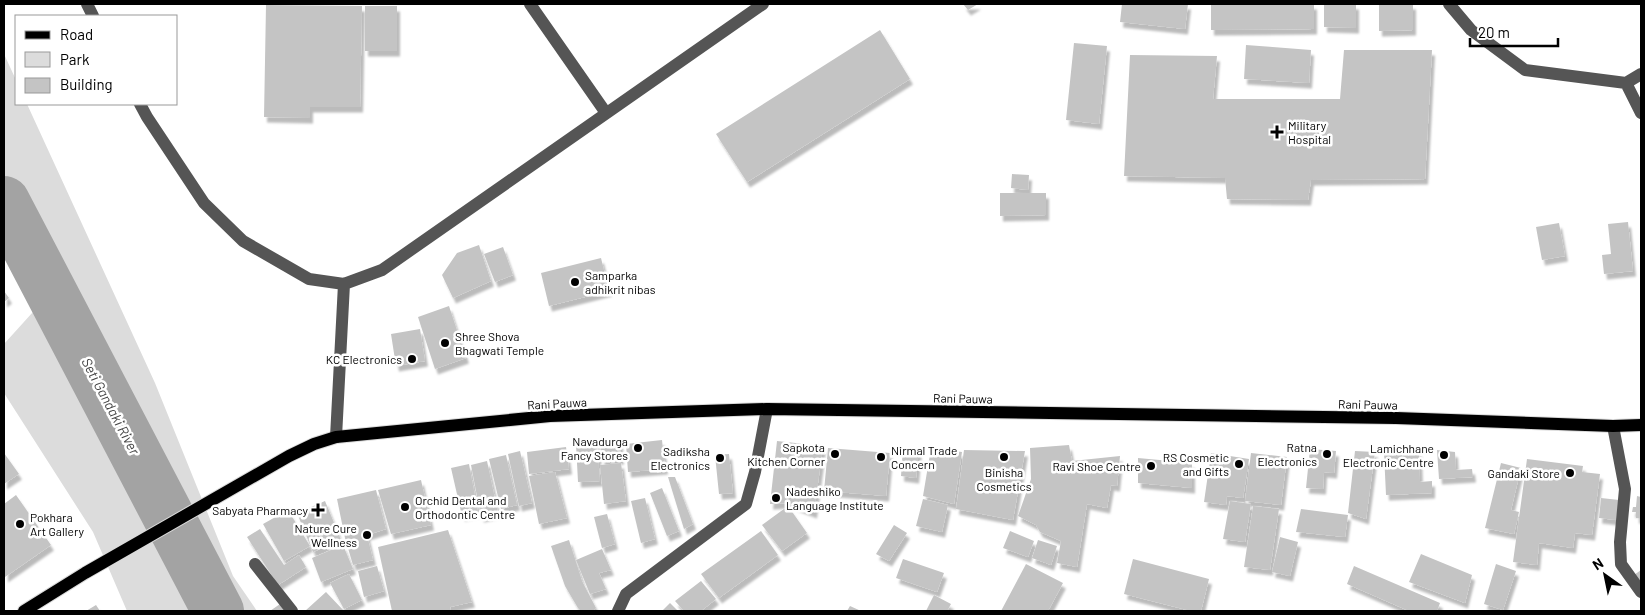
<svg xmlns="http://www.w3.org/2000/svg" width="1645" height="615" font-family="Barlow,sans-serif">
  <defs>
    <filter id="shadow"><feDropShadow dx="3" dy="5.5" stdDeviation="1" flood-color="#0004"/></filter>
  </defs>
  <rect width="100%" height="100%" fill="#fff"/>
  <!-- green -->
  <path fill="#dcdcdc" d="M4 54 16 80V104H27L155 383 233 576 257 611H127L93 532 4 393V344L42 302 4 252Z"/>
  <g fill="none" stroke-linecap="round" stroke-linejoin="round">
    <!-- river -->
    <path stroke="#a3a3a3" stroke-width="52" d="M4 202 218 611"/>
  </g>
  <!-- building -->
  <path fill="#c4c4c4" filter="url(#shadow)" d="M963 4H978L968 10Z
    M1122 4H1188L1185 29 1120 22Z
    M1211 4H1314V29L1211 30Z
    M1324 4H1356V28L1324 27Z
    M1379 4H1413V30L1379 31Z
    M266 5 362 6 360 107H310V118L264 117Z
    M365 6H397V51H365Z
    M880 30 910 79 747 182 716 134Z
    M1074 43 1107 46 1099 124 1066 120Z
    M1246 45 1311 50 1309 83 1244 79Z
    M1344 50H1432L1425 179 1311 180 1308 200 1227 199 1225 178 1124 176 1130 55 1217 56 1213 99H1340Z
    M1012 174 1029 175 1028 190 1011 188Z
    M1000 193H1046V215L1000 216Z
    M1628 222 1633 271 1604 274 1602 255 1611 254 1608 224Z
    M1559 223 1565 256 1542 260 1536 227Z
    M479 245 491 281 453 298 442 275 457 253Z
    M503 247 513 275 495 282 484 254Z
    M601 258 609 291 549 306 541 273Z
    M4 291 9 298 4 302Z
    M449 306 466 358 435 369 418 317Z
    M420 329 425 361 396 366 391 334Z
    M662 440 665 469 628 472 626 444Z
    M777 441 823 446 814 513 788 503 770 504Z
    M597 442 600 481 578 482 576 444Z
    M620 442 621 459 602 461 600 444Z
    M1069 445 1072 461 1120 456 1117 486 1111 485 1107 508 1087 504 1077 567 1057 563 1061 541 1040 532 1036 525 1018 516 1031 479 1030 448Z
    M566 447 569 469 529 474 527 452Z
    M903 447 919 448 916 478 901 476Z
    M828 448 890 453 886 496 824 491Z
    M931 448 962 452 954 504 923 496Z
    M1310 449 1336 451 1334 473 1324 472 1323 489 1306 488Z
    M964 450 1025 451 1013 520 956 509Z
    M1437 450 1455 452 1456 470 1472 469 1473 477 1439 479Z
    M520 451 532 503 519 506 508 454Z
    M1355 451 1375 452 1366 519 1348 513Z
    M1419 451 1420 482 1432 481V493L1386 495 1384 453Z
    M4 453 19 474 4 484Z
    M1211 453 1249 459 1243 498 1227 496 1226 505 1204 502Z
    M1251 453 1287 457 1281 505 1245 501Z
    M729 454 733 493 719 494 715 455Z
    M506 455 517 505 501 509 489 459Z
    M1138 458 1192 463V488L1138 483Z
    M1527 459 1583 466 1582 472 1600 474 1592 535 1575 533 1573 548 1539 543 1537 565 1513 562Z
    M487 461 498 513 481 517 471 465Z
    M621 463 626 501 604 504 600 465Z
    M1501 463 1521 468 1511 510 1519 512 1514 534 1485 528Z
    M469 464 478 512 462 516 451 468Z
    M555 472 567 518 539 524 529 476Z
    M668 477H675L693 524 684 529Z
    M421 480 431 525 391 534 378 490Z
    M662 488 679 531 667 536 650 493Z
    M376 490 386 529 367 535 373 560 353 565 345 538 337 499Z
    M16 495 51 545 5 577 4 504Z
    M1637 496 1641 497V518H1636V512H1632L1633 507H1636Z
    M645 498 655 539 641 543 631 501Z
    M1601 498 1619 500 1616 520 1599 518Z
    M923 499 948 505 942 532 916 526Z
    M325 501 341 540 313 552 297 513Z
    M1230 501 1251 504 1245 542 1223 539Z
    M788 506 807 533 782 551 762 525Z
    M1253 506 1279 509 1270 570 1244 567Z
    M1301 509 1348 515 1345 537 1296 532Z
    M288 510 310 546 284 561 263 524Z
    M607 514 615 544 602 548 594 517Z
    M894 525 907 533 889 561 876 554Z
    M260 529 284 565 299 555 306 567 278 585 247 537Z
    M448 530 472 602 450 607 451 611H392L378 547Z
    M761 531 778 555 719 598 701 574Z
    M1010 531 1034 541 1028 557 1003 548Z
    M1280 537 1298 542 1290 576 1272 572Z
    M569 540 582 581 596 608 593 611H581L578 608 565 586 551 546Z
    M1038 540 1057 546 1051 565 1032 558Z
    M343 545 353 569 321 582 312 558Z
    M602 549 611 570 599 573 606 589 590 594 576 560Z
    M1421 554 1472 575 1465 603 1409 582Z
    M903 559 944 573 937 592 896 578Z
    M1133 559 1209 579 1201 611H1191L1124 594Z
    M1026 564 1063 583 1048 611H1001Z
    M1496 564 1516 571 1503 610 1484 604Z
    M377 566 384 591 364 597 358 571Z
    M1354 566 1440 603 1437 611H1409L1347 584Z
    M1641 570V585L1634 575Z
    M349 574 362 600 344 609 330 583Z
    M701 581 716 599 701 611H684L675 601Z
    M326 592 344 611H305Z
    M934 595 951 604 947 611H926Z
    M670 603 678 611H662Z
    M280 604 285 611H270Z
    M96 605 100 611H86Z
    M850 606 861 611H847Z"/>
  <g fill="none" stroke-linecap="round" stroke-linejoin="round">
    <!-- major casing -->
    <g stroke="#dbdbdb" stroke-width="14">
      <path id="major" d="M24 611 85 573 289 456 314 444 336 437 550 416 767 409 1396 418 1613 426 1641 425"/>
    </g>
    <!-- minor -->
    <path stroke="#555" stroke-width="12" d="M87 4 93 16
      M530 4 606 113
      M1449 4 1471 30 1525 70 1626 83
      M1641 74 1626 83 1641 113
      M140 104 147 117 204 203 243 241 309 279 344 284 382 270 763 4
      M1613 426 1625 489 1620 542 1621 564 1641 592
      M336 437 344 284
      M255 564 292 611
      M618 611 626 594 746 504 755 472 767 409"/>
    <!-- major -->
    <use href="#major" stroke="#000" stroke-width="12"/>
  </g>
  <!-- markers -->
  <g fill="#000" stroke="#fff" stroke-width="2">
    <path d="M1274.5 124.5h5v5h5v5h-5v5h-5v-5h-5v-5h5z"/>
    <circle cx="575" cy="282" r="5"/>
    <circle cx="445" cy="343" r="5"/>
    <circle cx="412" cy="359" r="5"/>
    <circle cx="638" cy="448" r="5"/>
    <circle cx="835" cy="454" r="5"/>
    <circle cx="1327" cy="454" r="5"/>
    <circle cx="1444" cy="455" r="5"/>
    <circle cx="881" cy="457" r="5"/>
    <circle cx="1004" cy="457" r="5"/>
    <circle cx="720" cy="458" r="5"/>
    <circle cx="1239" cy="464" r="5"/>
    <circle cx="1151" cy="466" r="5"/>
    <circle cx="1570" cy="473" r="5"/>
    <circle cx="776" cy="498" r="5"/>
    <circle cx="405" cy="507" r="5"/>
    <path d="M315.5 502.5h5v5h5v5h-5v5h-5v-5h-5v-5h5z"/>
    <circle cx="20" cy="524" r="5"/>
    <circle cx="367" cy="535" r="5"/>
  </g>
  <g text-anchor="middle" dominant-baseline="central" stroke-width="5" stroke-linejoin="round" paint-order="stroke">
    <!-- poi labels -->
    <g font-size="12" fill="#000" stroke="#fff" text-anchor="end">
      <text x="1288" y="125" text-anchor="start">Military<tspan x="1288" dy="14">Hospital</tspan></text>
      <text x="585" y="275" text-anchor="start">Samparka<tspan x="585" dy="14">adhikrit nibas</tspan></text>
      <text x="455" y="336" text-anchor="start">Shree Shova<tspan x="455" dy="14">Bhagwati Temple</tspan></text>
      <text x="402" y="359">KC Electronics</text>
      <text x="628" y="441">Navadurga<tspan x="628" dy="14">Fancy Stores</tspan></text>
      <text x="825" y="447">Sapkota<tspan x="825" dy="14">Kitchen Corner</tspan></text>
      <text x="1317" y="447">Ratna<tspan x="1317" dy="14">Electronics</tspan></text>
      <text x="1434" y="448">Lamichhane<tspan x="1434" dy="14">Electronic Centre</tspan></text>
      <text x="891" y="450" text-anchor="start">Nirmal Trade<tspan x="891" dy="14">Concern</tspan></text>
      <text x="710" y="451">Sadiksha<tspan x="710" dy="14">Electronics</tspan></text>
      <text x="1229" y="457">RS Cosmetic<tspan x="1229" dy="14">and Gifts</tspan></text>
      <text x="1141" y="466">Ravi Shoe Centre</text>
      <text x="1004" y="472" text-anchor="middle">Binisha<tspan x="1004" dy="14">Cosmetics</tspan></text>
      <text x="1560" y="473">Gandaki Store</text>
      <text x="786" y="491" text-anchor="start">Nadeshiko<tspan x="786" dy="14">Language Institute</tspan></text>
      <text x="415" y="500" text-anchor="start">Orchid Dental and<tspan x="415" dy="14">Orthodontic Centre</tspan></text>
      <text x="308" y="510">Sabyata Pharmacy</text>
      <text x="30" y="517" text-anchor="start">Pokhara<tspan x="30" dy="14">Art Gallery</tspan></text>
      <text x="357" y="528">Nature Cure<tspan x="357" dy="14">Wellness</tspan></text>
    </g>
    <!-- street labels -->
    <g font-size="12" fill="#000" stroke="#fff">
      <text transform="translate(963 398) rotate(1)">Rani Pauwa</text>
      <text transform="translate(557 403) rotate(-3)">Rani Pauwa</text>
      <text transform="translate(1368 404) rotate(1)">Rani Pauwa</text>
    </g>
    <!-- water labels -->
    <g font-size="14" font-style="italic" fill="#444" stroke="#fff">
      <text transform="translate(111 406) rotate(62)">Seti Gandaki River</text>
    </g>
  </g>
  <!-- border -->
  <rect width="1645" height="615" fill="none" stroke="#000000" stroke-width="10"/>
  <!-- legend -->
  <rect x="15" y="15" width="162" height="90" fill="#ffffff" stroke="#999999"/>
  <rect x="25" y="31" width="25" height="8" fill="#000000" stroke="#999999"/>
  <text x="60" y="40" font-size="15" fill="#000000">Road</text>
  <rect x="25" y="52" width="25" height="15" fill="#dcdcdc" stroke="#999999"/>
  <text x="60" y="65" font-size="15" fill="#000000">Park</text>
  <rect x="25" y="78" width="25" height="15" fill="#c4c4c4" stroke="#999999"/>
  <text x="60" y="90" font-size="15" fill="#000000">Building</text>
  <!-- north arrow -->
  <g transform="translate(1605 575) rotate(327)" stroke="#ffffff" stroke-width="4" paint-order="stroke">
  <path d="M0-4L9 19L0 12L-9 19Z" fill="#000000"/>
  <text y="-8" font-size="14" font-weight="bold" text-anchor="middle" fill="#000000">N</text>
  </g>
  <!-- scale -->
  <path d="M1470 38v8h88v-8" fill="none" stroke="#000000" stroke-width="2.5"/>
  <text x="1478" y="38" font-size="15" fill="#000000" stroke="#ffffff" stroke-width="4" paint-order="stroke">20 m</text>
</svg>
